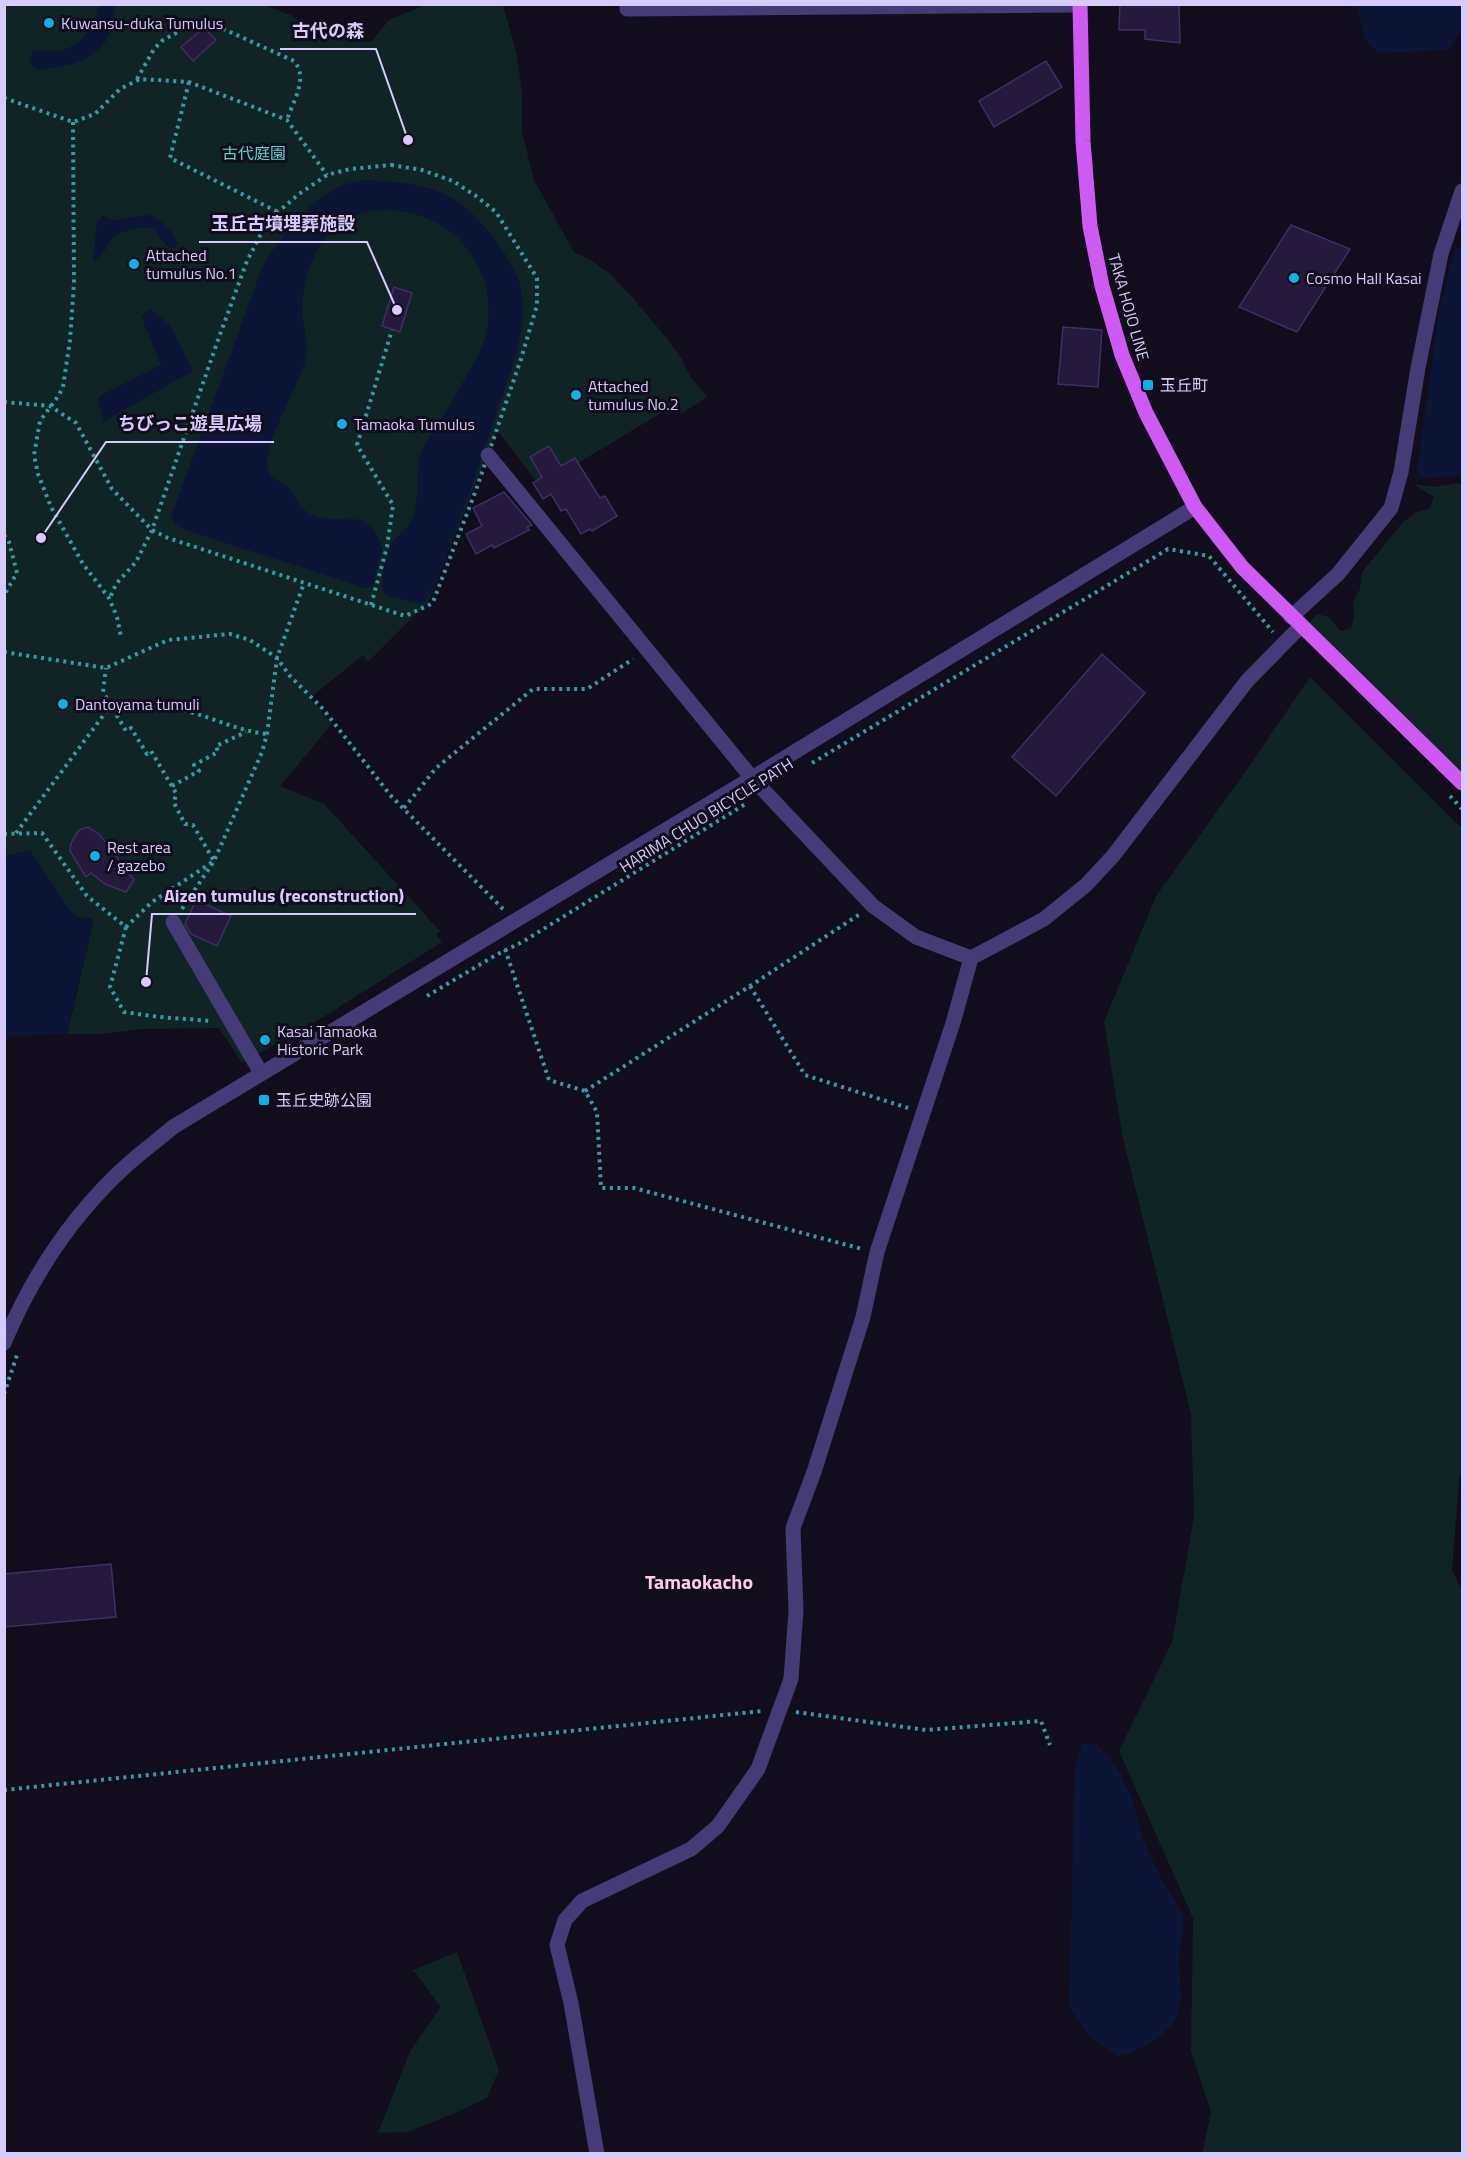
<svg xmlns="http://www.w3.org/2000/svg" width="1467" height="2158" font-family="'Titillium Web','Noto Sans JP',sans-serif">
  <rect width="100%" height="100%" fill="#110d1c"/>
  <!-- green -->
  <path fill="#102325" d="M4 5H265L290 15 312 30 371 42 389 20 425 5H503L517 55 522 94V132L534 180 574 252 591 260 610 274 632 297 665 336 681 358 690 376 707 397 681 414 676 404 540 486 497 430 428 602 368 662 363 655 310 698 332 724 280 786 324 804 440 931 436 934 442 942 325 1016 242 1063 219 1028 144 1029 101 1034H67L93 923 90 918H79L69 910 30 851 5 856Z
    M1458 483 1462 485V772L1306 626 1317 614 1329 617 1340 631 1351 629 1354 617 1353 602 1360 589 1362 572 1403 522 1415 513 1429 509 1434 497 1413 484 1434 487Z
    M1310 677 1462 828V1469L1459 1480 1452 1570 1462 1590V2153H1202L1211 2112 1191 2051 1193 1918 1119 1751 1172 1642 1194 1517 1191 1414 1122 1134 1104 1022 1156 896 1244 774Z
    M457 1952 499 2070 487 2098 453 2114 407 2132 378 2133 410 2051 441 2007 413 1970Z"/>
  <!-- water -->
  <path fill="#0c1536" d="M99 5H115C113 17 112 32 105 42 92 63 59 69 36 69L29 63 33 51C41 49 49 52 57 51 80 48 96 27 99 5Z
    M1357 5H1462V28L1450 50 1378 53 1365 39Z
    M369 180C398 182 429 184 454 199 478 214 510 255 519 282 526 305 522 332 516 355L470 492 443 564 427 600 420 604 385 595C378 584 384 559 390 547 395 536 407 530 412 519 422 496 413 471 423 448 427 440 433 432 438 425 449 407 459 389 470 370 473 363 478 357 481 350 506 287 467 220 400 211 342 203 312 241 303 294 299 317 310 339 305 362 299 385 258 452 269 472 273 480 283 482 289 489 294 495 297 502 302 508 317 523 344 518 363 520 372 526 381 540 382 550L373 586 365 588 186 530 175 525 171 517 262 268C279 238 312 196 346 184 353 182 362 181 369 180Z
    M150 215C163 223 173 229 177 244L174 248H169C153 230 156 223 130 230 124 231 117 233 113 238 106 246 103 256 95 262L93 260 97 221 103 216 114 220Z
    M1462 247V476L1421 478 1417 470 1439 311 1455 249Z
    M151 309 170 325 193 371 104 421 98 399 100 396 161 365 141 316Z
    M30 851 69 910 79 918 90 919 93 923 66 1034 12 1036 5 1041V857Z
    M1082 1744H1096L1115 1764 1132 1798 1142 1837 1160 1876 1184 1916 1179 1959 1181 1999 1175 2021 1157 2039 1129 2054 1118 2056 1088 2035 1069 2007 1075 1765Z"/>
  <!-- building -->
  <path fill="#251a3b" stroke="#402e65" stroke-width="1.5" d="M1120 4H1179L1180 43 1145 39V30H1119Z
    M204 28 216 40 193 61 181 47Z
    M1046 61 1062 87 994 127 979 101Z
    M1291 225 1350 249 1297 332 1239 307Z
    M394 287 412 293 400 332 382 326Z
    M1063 327 1102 330 1098 387 1058 384Z
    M549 446 561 466 575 458 600 498 605 496 617 516 592 531 590 529 581 534 566 509 561 511 551 494 543 499 533 483 542 477 530 457Z
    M504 492 532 525 527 527 529 530 494 548 492 545 476 554 466 534 482 526 473 508Z
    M1102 654 1145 693 1056 796 1012 757Z
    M88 827 100 835 134 880 126 892 105 884 91 873 86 877 76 861 70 851 71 843 79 830Z
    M196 900 231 916 217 946 191 934 185 924Z
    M111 1564 116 1617 4 1627V1574Z"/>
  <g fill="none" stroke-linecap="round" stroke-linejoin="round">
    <!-- path -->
    <path stroke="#359ca5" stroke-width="4" stroke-dasharray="3 4.5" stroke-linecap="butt" d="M137 79 154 49 163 40 191 25 208 22 294 61C309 78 293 101 287 120
      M189 82 170 158 278 212
      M4 98 73 122 95 114 120 89 140 79 189 82 287 120 327 175
      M73 122 74 283 70 340 63 387 59 395 40 421 34 455 38 474 51 507 83 564 109 598 117 617 121 637
      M391 165 422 170 453 181 476 196 496 212 537 278V305L521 359 476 490 433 602 429 605 405 616 168 538 152 530 218 340 247 261 263 230 278 212 299 194 327 175 350 169Z
      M4 402 50 406 76 423 112 489 152 530 136 562 116 584 110 598
      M4 535 9 542 17 573 4 595
      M371 605 387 547 393 505 357 445 392 330
      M4 652 106 668 168 640 230 634 250 640 277 658 290 676 323 709 391 796 503 909
      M812 763 1168 549 1209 556 1273 632
      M172 786 199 771 194 765 218 752 216 746 246 732
      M1450 796 1462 809
      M404 808 436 768 533 689H587L633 659
      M16 833 111 705C138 705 164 705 190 712 216 719 239 731 267 734
      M4 834 42 833 87 896 126 927 152 902 214 861 193 825 185 824 174 803 176 793 151 751 147 754 131 728 126 731 103 692 106 668
      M182 909 214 861 262 752 267 734 277 658 304 583
      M126 927 110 987 124 1012 159 1017 212 1021
      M505 949 549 1080 585 1091 597 1112 601 1188H634L862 1249
      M750 986 805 1075 908 1108
      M427 996 496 955 524 941 747 803
      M585 1091 750 986 860 914
      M4 1394 18 1352
      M796 1712 926 1730 1041 1721 1050 1745
      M4 1790 762 1711"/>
    <!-- minor -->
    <path stroke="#453b77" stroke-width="15" d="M627 4V9L1080 5
      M488 455 752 778 873 906 916 937 971 958
      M1291 617 1338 574 1391 508 1401 472 1418 368 1441 254 1462 191
      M173 922 261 1073
      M597 2154 571 2003 557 1945 565 1920 582 1901 691 1849 718 1826 758 1769 791 1679 796 1611 793 1528 814 1472 863 1317 877 1252 953 1023 971 958 1044 919 1086 885 1113 856 1247 681 1301 626"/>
    <!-- tertiary -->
    <path stroke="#453b77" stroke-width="15" d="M4 1343C32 1276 73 1214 127 1165 141 1152 158 1140 173 1127L752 778 1195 507"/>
    <!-- primary -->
    <path stroke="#cf5af3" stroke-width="15" d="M1080 4 1083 141 1090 226 1102 286 1122 355 1146 413 1195 507 1242 567 1462 783"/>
  </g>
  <!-- markers -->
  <g fill="#10b0e2" stroke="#110d1c" stroke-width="2">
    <circle cx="49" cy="23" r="6"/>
    <circle cx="134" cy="264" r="6"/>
    <circle cx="1294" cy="278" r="6"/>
    <rect x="1142" y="379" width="12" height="12" rx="3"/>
    <circle cx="576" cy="395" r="6"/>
    <circle cx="342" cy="424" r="6"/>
    <circle cx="63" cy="704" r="6"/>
    <circle cx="95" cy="856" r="6"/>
    <circle cx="265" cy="1040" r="6"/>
    <rect x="258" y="1094" width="12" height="12" rx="3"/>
  </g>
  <g text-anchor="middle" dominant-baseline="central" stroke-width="6" stroke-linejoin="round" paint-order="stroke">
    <!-- poi labels -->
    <g font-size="16" fill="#d7cbfb" stroke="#110d1c" text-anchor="start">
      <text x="61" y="23">Kuwansu-duka Tumulus</text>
      <text x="146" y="255">Attached<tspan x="146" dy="18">tumulus No.1</tspan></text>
      <text x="1306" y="278">Cosmo Hall Kasai</text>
      <text x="1160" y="385">玉丘町</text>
      <text x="588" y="386">Attached<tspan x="588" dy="18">tumulus No.2</tspan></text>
      <text x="354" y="424">Tamaoka Tumulus</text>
      <text x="75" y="704">Dantoyama tumuli</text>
      <text x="107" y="847">Rest area<tspan x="107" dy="18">/ gazebo</tspan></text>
      <text x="277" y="1031">Kasai Tamaoka<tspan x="277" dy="18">Historic Park</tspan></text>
      <text x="276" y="1100">玉丘史跡公園</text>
    </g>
    <!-- park labels -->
    <g font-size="16" fill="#5dd5c7" stroke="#110d1c">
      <text x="254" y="153">古代庭園</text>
    </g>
    <!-- street labels -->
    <g font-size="16" fill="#d7cbfb" stroke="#110d1c">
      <text transform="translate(1129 307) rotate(74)">TAKA HOJO LINE</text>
      <text transform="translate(706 815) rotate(-32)">HARIMA CHUO BICYCLE PATH</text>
    </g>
    <!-- quarter labels -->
    <g font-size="20" font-weight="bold" fill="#fbcde4" stroke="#110d1c">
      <text x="699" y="1581">Tamaokacho</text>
    </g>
  </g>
  <!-- callouts -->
  <path fill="none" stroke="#d7cbfb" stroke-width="2" d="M408 140L376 49H280M397 310L367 242H199M41 538L106 442H274M146 982L152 914H416"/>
  <g fill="#d7cbfb" stroke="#110d1c" stroke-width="2">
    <circle cx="408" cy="140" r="6"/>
    <circle cx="397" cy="310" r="6"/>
    <circle cx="41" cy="538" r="6"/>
    <circle cx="146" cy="982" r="6"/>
  </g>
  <g font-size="18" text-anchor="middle" font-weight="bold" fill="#d7cbfb" stroke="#110d1c" stroke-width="6" stroke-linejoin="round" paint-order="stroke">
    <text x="328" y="37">古代の森</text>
    <text x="283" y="230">玉丘古墳埋葬施設</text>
    <text x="190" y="430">ちびっこ遊具広場</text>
    <text x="284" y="902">Aizen tumulus (reconstruction)</text>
  </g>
  <!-- border -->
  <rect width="1467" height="2158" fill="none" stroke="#d7cbfb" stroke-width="12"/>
</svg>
